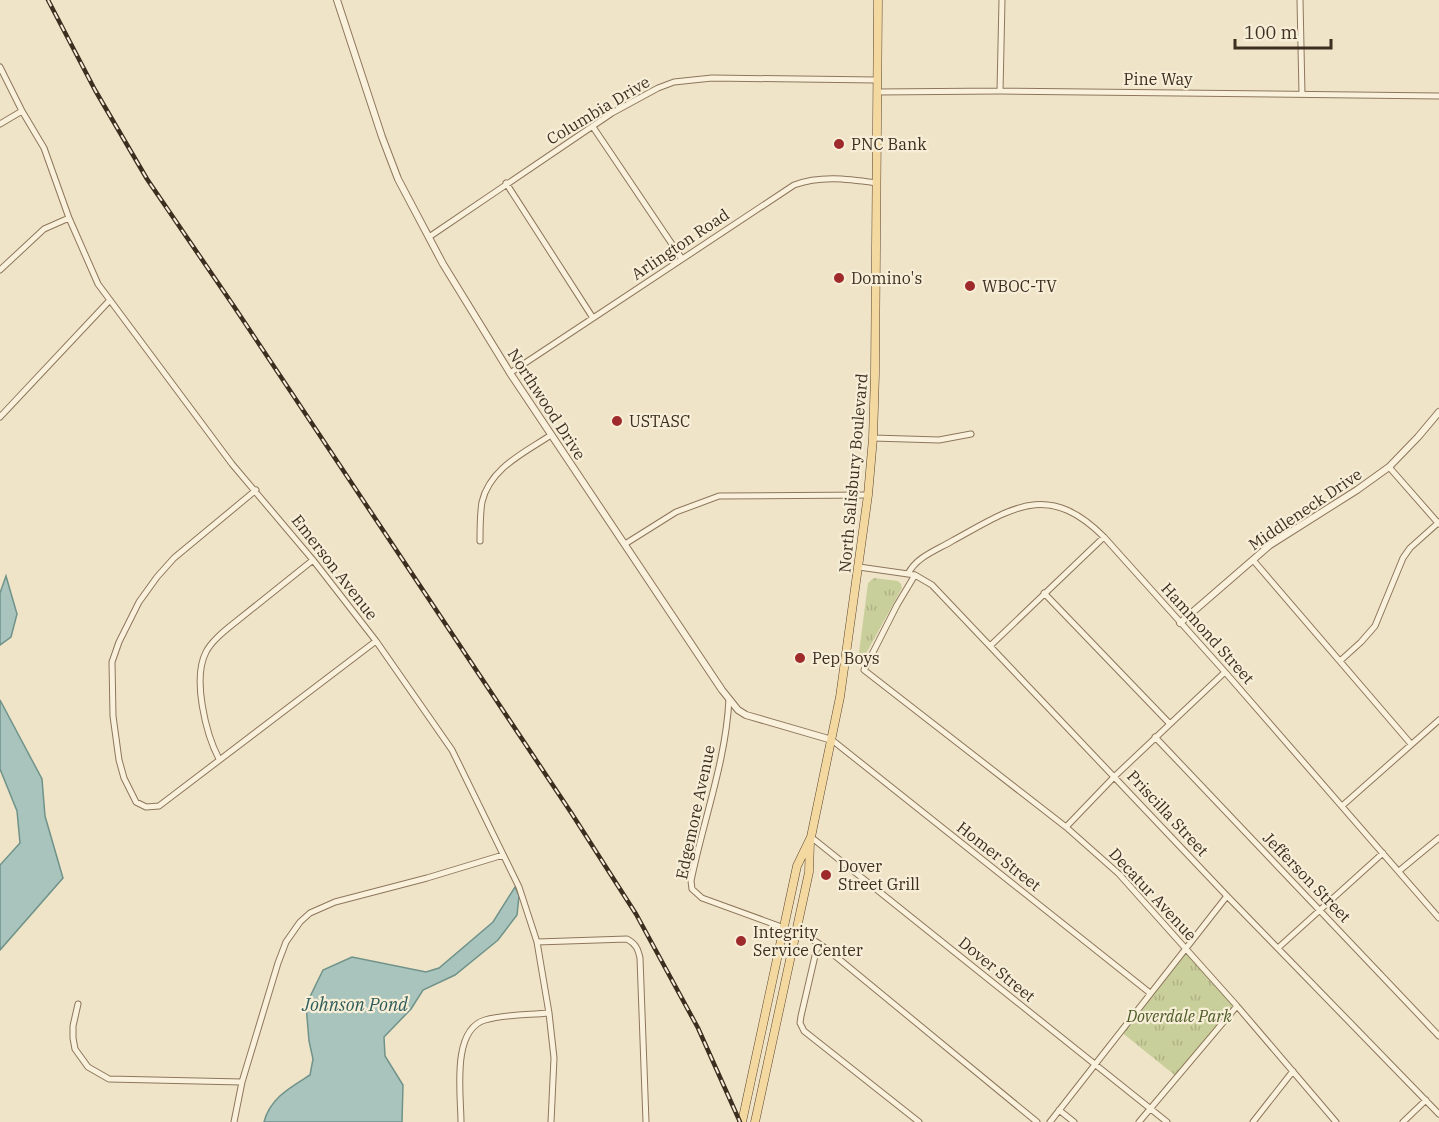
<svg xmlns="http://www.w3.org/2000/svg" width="1439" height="1122" font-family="'IBM Plex Serif',serif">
  <defs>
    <pattern id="park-tufts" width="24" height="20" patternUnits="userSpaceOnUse" patternTransform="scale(1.5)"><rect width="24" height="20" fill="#c9cf9b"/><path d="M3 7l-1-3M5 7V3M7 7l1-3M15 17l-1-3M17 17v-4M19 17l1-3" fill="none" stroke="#aeb285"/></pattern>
  </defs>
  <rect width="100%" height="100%" fill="#f0e4c8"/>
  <!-- park -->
  <path fill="url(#park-tufts)" d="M874 578 898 581 901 584 902 588 862 661 858 660 868 583Z
    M1184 948 1237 1006 1177 1077 1120 1031Z"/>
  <!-- water -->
  <path fill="#a9c4bc" stroke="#6f938a" stroke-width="1.5" d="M6 576 17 614 11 637 0 645V593Z
    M0 700 42 779 45 816 63 878 0 950V865L20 843 17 811 0 769Z
    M515 887 519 896 517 915 498 940 455 975 423 990 411 1009 384 1037 385 1056 403 1085 402 1122H264C270 1098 291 1087 310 1075L313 1059 309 1041 306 1005 323 970 352 957 426 972 439 968 493 922Z"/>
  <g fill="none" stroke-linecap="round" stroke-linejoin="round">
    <!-- minor casing -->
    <g stroke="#8d765c" stroke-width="7">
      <path id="minor" d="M1300 0 1302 94
        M0 67 22 111 44 148 69 218 98 284 232 464 313 560 376 641 452 750 519 887 537 942 549 1013 554 1058 551 1122
        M1000 91 1002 0
        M877 92 1000 91 1439 96
        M0 124 22 111
        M593 127 682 259
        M506 183 593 318
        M429 237 612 113 658 88 674 82 712 78 876 80
        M0 270 44 229 69 218
        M510 373 794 185C821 175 848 179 877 183
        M0 417 110 300
        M873 438 939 440 971 434
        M1389 467 1439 524
        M256 490 174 558 157 577 139 602 119 642 112 662 113 716 119 760 124 778 136 802 146 807 159 806 376 641
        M480 541C480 528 480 514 482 502 490 468 524 453 551 435
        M625 544 676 512 719 496 868 495
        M1253 560 1411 744
        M859 567 915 575 932 585 1227 896 1439 1114
        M908 574C916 557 937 550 952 541 1011 509 1047 480 1104 537L1225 672 1439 918
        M915 575 897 605 864 670 1066 827 1119 874 1237 1006 1336 1122
        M1044 593 1170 724
        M990 646 1104 537
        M1340 661 1361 642 1375 626 1403 558 1410 548 1439 522
        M729 699C726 761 703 821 691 881L692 889 702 898 809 937 828 950 1037 1122
        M1155 737 1439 1036
        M832 740 1150 993
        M219 759C206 734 192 679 206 652 212 640 227 629 238 620 263 600 288 580 313 560
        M1342 806 1439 720
        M1066 827 1115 776 1225 672
        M811 837 1167 1122
        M1399 871 1439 838
        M537 942 627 939C636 944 638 949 640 958L646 1122
        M818 943 801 1016 800 1023 804 1031 919 1122
        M1278 948 1383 853
        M78 1004 73 1026V1038L75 1049 88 1067 109 1079 242 1082
        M1059 1110 1074 1122
        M234 1122 242 1082 278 963 286 942 300 922 310 913 335 902 427 878 503 855
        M461 1122C461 1095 451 1030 485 1020 505 1014 529 1015 549 1013
        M1050 1122 1227 896
        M1139 1122 1237 1006
        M1253 1122 1293 1071
        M1403 1122 1426 1100"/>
    </g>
    <!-- tertiary casing -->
    <g stroke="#8d765c" stroke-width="8">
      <path id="tertiary" d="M337 0 382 137 398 179 443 264 510 373 722 690 738 710 746 715 832 740
        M1180 623 1270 545 1357 490 1389 467 1418 437 1439 412"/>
    </g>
    <!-- primary casing -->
    <g stroke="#5b4430" stroke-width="9">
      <path id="primary" d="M742 1122 797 866 811 837 840 697 868 495 873 438 875 374 878 0
        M755 1122 809 872 810 841"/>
    </g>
    <!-- minor -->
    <use href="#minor" stroke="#faf1dc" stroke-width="5"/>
    <!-- tertiary -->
    <use href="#tertiary" stroke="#faf1dc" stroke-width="6"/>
    <!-- primary -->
    <use href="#primary" stroke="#f3d9a0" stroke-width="8"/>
    <!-- rail casing -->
    <g stroke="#3d2e20" stroke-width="4.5">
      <path id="rail" d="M48 0 95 90 147 179 233 305 572 814 636 914 698 1028 740 1122"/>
    </g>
    <!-- rail -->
    <use href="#rail" stroke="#f7eed8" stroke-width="2" stroke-dasharray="7" stroke-linecap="butt"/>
  </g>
  <!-- markers -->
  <g fill="#9e2a2b" stroke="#f7eed8" stroke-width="2">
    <circle cx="839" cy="144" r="6"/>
    <circle cx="839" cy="278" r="6"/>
    <circle cx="970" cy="286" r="6"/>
    <circle cx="617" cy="421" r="6"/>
    <circle cx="800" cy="658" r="6"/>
    <circle cx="826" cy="875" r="6"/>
    <circle cx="741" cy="941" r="6"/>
  </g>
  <g text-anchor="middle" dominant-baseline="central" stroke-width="4.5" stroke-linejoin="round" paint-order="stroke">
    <!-- street labels -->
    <g font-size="16" fill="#3d2e20" stroke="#f7eed8">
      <text x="1158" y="79">Pine Way</text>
      <text transform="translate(598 110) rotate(-31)">Columbia Drive</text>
      <text transform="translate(680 244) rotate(-34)">Arlington Road</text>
      <text transform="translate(547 404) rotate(57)">Northwood Drive</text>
      <text transform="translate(853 473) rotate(-85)">North Salisbury Boulevard</text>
      <text transform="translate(1305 509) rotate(-34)">Middleneck Drive</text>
      <text transform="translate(335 567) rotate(52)">Emerson Avenue</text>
      <text transform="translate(1208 633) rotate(48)">Hammond Street</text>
      <text transform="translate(695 812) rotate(-78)">Edgemore Avenue</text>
      <text transform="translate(1168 813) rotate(47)">Priscilla Street</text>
      <text transform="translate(999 856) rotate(38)">Homer Street</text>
      <text transform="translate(1307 877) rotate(46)">Jefferson Street</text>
      <text transform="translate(1153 894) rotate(47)">Decatur Avenue</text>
      <text transform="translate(997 969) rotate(39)">Dover Street</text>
    </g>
    <!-- poi labels -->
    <g font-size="16" fill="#3d2e20" stroke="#f7eed8" text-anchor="start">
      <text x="851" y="144">PNC Bank</text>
      <text x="851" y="278">Domino's</text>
      <text x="982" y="286">WBOC-TV</text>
      <text x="629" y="421">USTASC</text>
      <text x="812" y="658">Pep Boys</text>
      <text x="838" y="866">Dover<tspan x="838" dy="18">Street Grill</tspan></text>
      <text x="753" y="932">Integrity<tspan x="753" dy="18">Service Center</tspan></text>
    </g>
    <!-- park labels -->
    <g font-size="16" font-style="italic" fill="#4d5a26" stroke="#f7eed8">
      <text x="1179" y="1016">Doverdale Park</text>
    </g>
    <!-- water labels -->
    <g font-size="18" font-style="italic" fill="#2f5d5a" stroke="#f7eed8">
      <text x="355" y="1004">Johnson Pond</text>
    </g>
  </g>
  <!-- scale -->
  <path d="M1235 39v9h96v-9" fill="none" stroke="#3d2e20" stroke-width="3"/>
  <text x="1244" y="39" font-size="18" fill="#3d2e20" stroke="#f7eed8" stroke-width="4.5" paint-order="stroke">100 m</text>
</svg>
